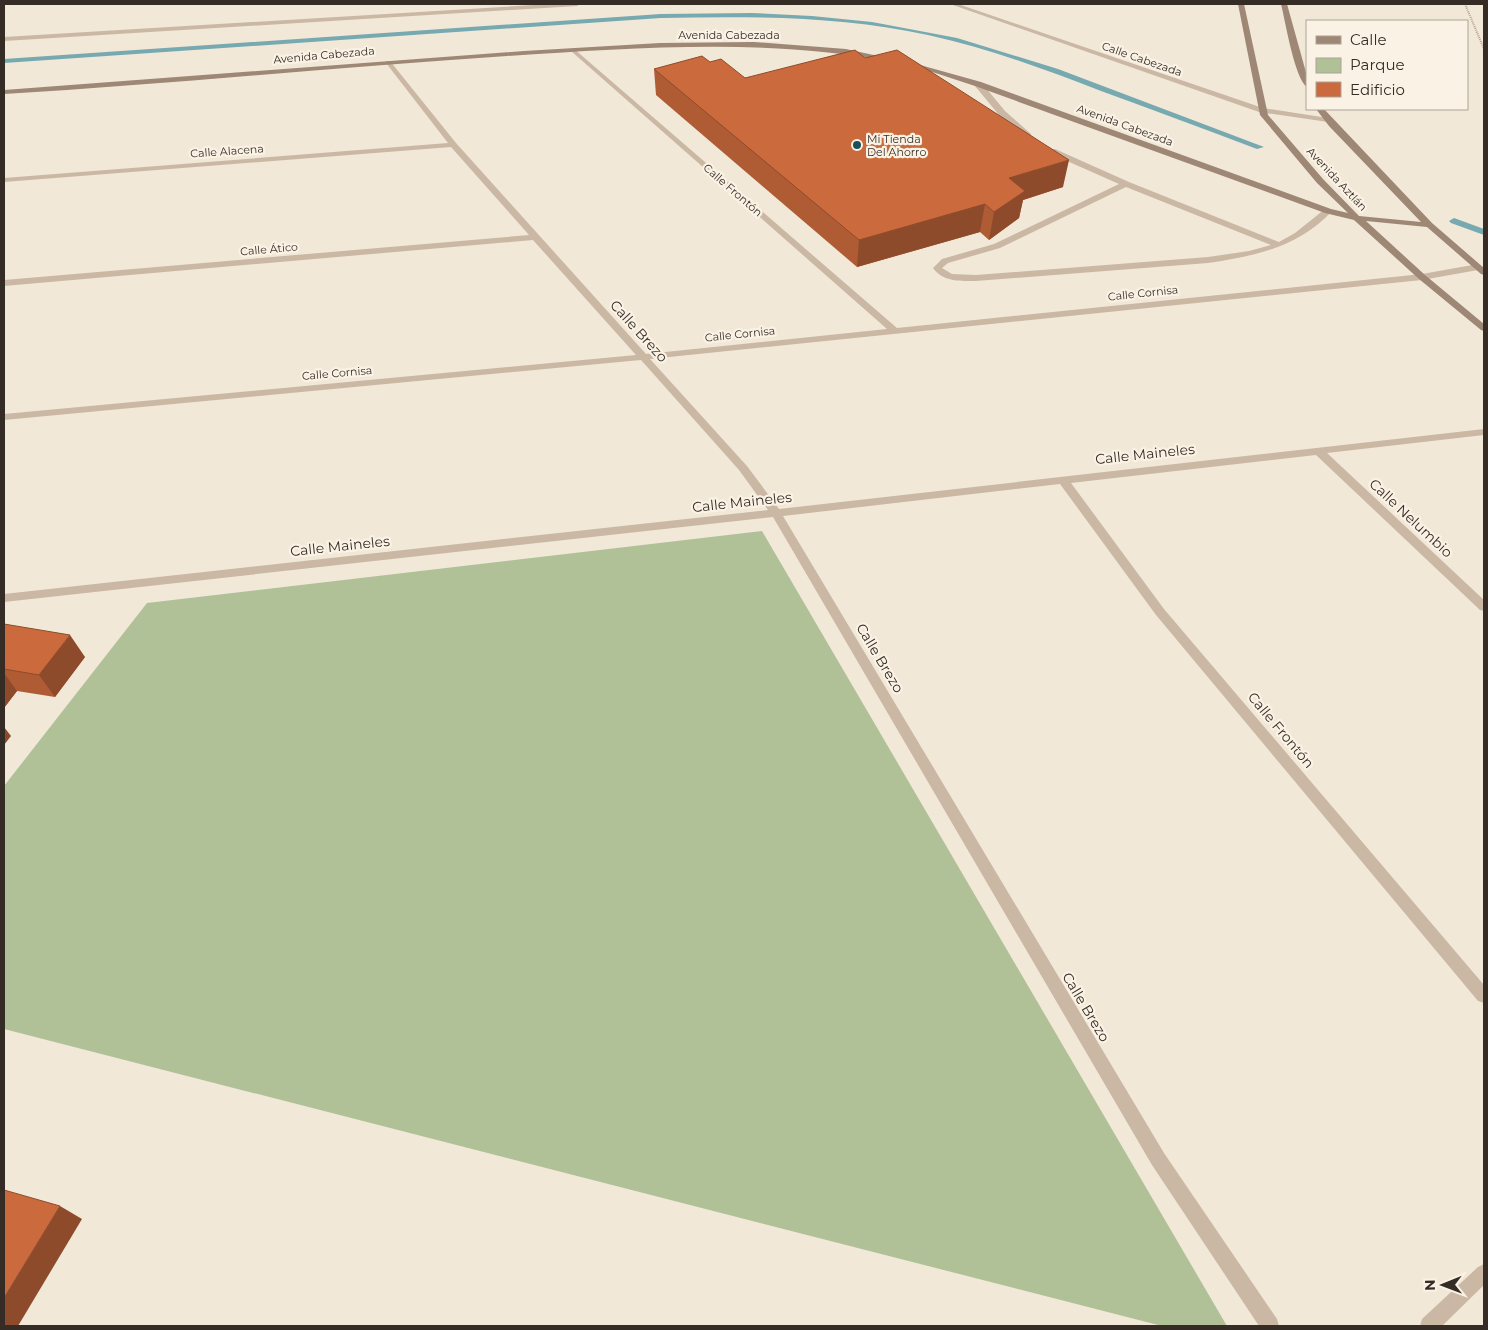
<svg xmlns="http://www.w3.org/2000/svg" width="1488" height="1330" font-family="Montserrat,sans-serif">
  <rect width="100%" height="100%" fill="#f2e8d8"/>
  <!-- green -->
  <path fill="#b0c198" d="M762 531 1227 1326H1162L4 1029V786L147 603Z"/>
  <g fill="none" stroke-linecap="round" stroke-linejoin="round">
    <!-- stream -->
    <path fill="#76a9b0" fill-rule="evenodd" d="M752 13 812 16 872 22 957 38 1058 69 1264 147 1257 149C1205 129 1153 110 1101 91 1044 69 988 48 928 35 841 16 750 16 661 18L4 63V59L661 14Z
      M1454 218 1484 229V235L1451 223 1449 221Z"/>
    <!-- path -->
    <path stroke="#b6a28e" stroke-width="2" stroke-dasharray="1 1" stroke-linecap="butt" d="M1465 4 1484 49"/>
    <!-- service -->
    <path fill="#cab8a4" fill-rule="evenodd" d="M975 82H981L1005 111 1031 134V138H1025L999 115 975 86Z
      M1049 149H1055L1129 182 1279 242 1295 233 1325 209 1332 211C1299 247 1255 256 1208 263L976 281C960 281 943 282 933 268L942 259 994 244 1119 184 1049 153ZM1126 187 1271 245 1249 251 1208 257 976 275 952 274 942 268 948 263 1000 248Z"/>
    <!-- minor -->
    <path fill="#cab8a4" fill-rule="evenodd" d="M550 4H580L577 6 4 41V37Z
      M950 4H958L1263 108 1328 118 1332 120 1328 122 1259 112Z
      M573 48 897 328 1422 274 1478 264 1482 267 1478 270 1422 280 650 359 747 466 779 509 1484 429V435L1327 453 1484 600V611L1480 610 1316 455 1071 483 1164 609 1484 985V1003L1478 1001 1156 615 1060 484 783 516 1164 1153 1277 1319 1279 1326H1259L1152 1165 773 517 4 602V594L768 510 739 470 641 360 4 420V414L636 355 533 240 4 286V280L529 235 451 147 4 182V178L448 143 386 63V61H390L456 143 646 354 887 329 571 51V49Z
      M1484 1264V1285L1442 1326H1420L1422 1319 1478 1267Z"/>
    <!-- secondary -->
    <path fill="#9e8775" fill-rule="evenodd" d="M1238 4H1244L1268 115 1323 179 1359 216 1421 222 1329 126 1316 109H1324L1432 223 1484 268V275L1481 274 1427 227 1366 221 1425 275 1484 324V331L1481 330 1419 279 1354 220 1325 213 975 86 908 64 913 63 981 82 1331 209 1348 213 1317 183 1260 115Z
      M1281 4H1287L1307 76V87C1295 80 1285 20 1281 4Z
      M754 42 846 49 892 59 889 61C762 38 635 48 507 56 339 67 171 84 4 94V90L524 51 660 43Z"/>
  </g>
  <!-- wall -->
  <path fill="#af5c34" d="M865 58 1063 187 1023 200 1019 218 989 240 980 232 857 267 656 95 654 69 710 62 745 78Z
    M4 624 85 657 55 697 17 691 4 708Z"/>
  <!-- shaded-wall -->
  <path fill="#8e4b2b" d="M1069 160 1063 187 1023 200 1019 218 989 240 994 212 1009 178Z
    M985 204 980 232 857 267 859 240Z
    M70 635 85 657 55 697 39 675Z
    M4 673 17 691 4 708Z
    M4 727 11 736 4 745Z
    M60 1206 82 1219 18 1326H7L4 1325V1298Z"/>
  <!-- building -->
  <path fill="#cb6b3d" stroke="#8e4b2b" d="M855 50 865 58 897 50 1069 160 1009 178 1025 191 994 212 985 204 859 240 654 69 702 56 710 62 721 59 745 78Z
    M4 624 70 635 39 675 4 669Z
    M4 1190 60 1206 4 1298Z"/>
  <!-- markers -->
  <circle fill="#1a4f58" stroke="#faf2e4" stroke-width="2" cx="857" cy="145" r="5"/>
  <g text-anchor="middle" dominant-baseline="central" stroke-width="4.5" stroke-linejoin="round" paint-order="stroke">
    <!-- far-street labels -->
    <g font-size="11" fill="#352c26" stroke="#faf2e4">
      <text x="729" y="35">Avenida Cabezada</text>
      <text transform="translate(324 55) rotate(-5)">Avenida Cabezada</text>
      <text transform="translate(1142 59) rotate(19)">Calle Cabezada</text>
      <text transform="translate(1125 125) rotate(20)">Avenida Cabezada</text>
      <text transform="translate(227 151) rotate(-4)">Calle Alacena</text>
      <text transform="translate(1337 179) rotate(47)">Avenida Aztlán</text>
      <text transform="translate(733 190) rotate(41)">Calle Frontón</text>
      <text transform="translate(269 249) rotate(-5)">Calle Ático</text>
      <text transform="translate(1143 293) rotate(-6)">Calle Cornisa</text>
      <text transform="translate(740 334) rotate(-6)">Calle Cornisa</text>
      <text transform="translate(337 373) rotate(-5)">Calle Cornisa</text>
    </g>
    <!-- far-poi labels -->
    <g font-size="11" fill="#352c26" stroke="#faf2e4" text-anchor="start">
      <text x="867" y="139">Mi Tienda<tspan x="867" dy="13">Del Ahorro</tspan></text>
    </g>
    <!-- street labels -->
    <g font-size="14" fill="#352c26" stroke="#faf2e4">
      <text transform="translate(639 331) rotate(48)">Calle Brezo</text>
      <text transform="translate(1145 454) rotate(-6)">Calle Maineles</text>
      <text transform="translate(742 502) rotate(-6)">Calle Maineles</text>
      <text transform="translate(1411 518) rotate(43)">Calle Nelumbio</text>
      <text transform="translate(340 546) rotate(-6)">Calle Maineles</text>
      <text transform="translate(880 658) rotate(59)">Calle Brezo</text>
      <text transform="translate(1281 730) rotate(50)">Calle Frontón</text>
      <text transform="translate(1086 1007) rotate(59)">Calle Brezo</text>
    </g>
  </g>
  <!-- border -->
  <rect width="1488" height="1330" fill="none" stroke="#352c26" stroke-width="10"/>
  <!-- legend -->
  <rect x="1306" y="20" width="162" height="90" fill="#faf2e4" stroke="#aba398"/>
  <rect x="1316" y="36" width="25" height="8" fill="#9e8775" stroke="#aba398"/>
  <text x="1350" y="45" font-size="15" fill="#352c26">Calle</text>
  <rect x="1316" y="58" width="25" height="15" fill="#b0c198" stroke="#aba398"/>
  <text x="1350" y="70" font-size="15" fill="#352c26">Parque</text>
  <rect x="1316" y="82" width="25" height="15" fill="#cb6b3d" stroke="#aba398"/>
  <text x="1350" y="95" font-size="15" fill="#352c26">Edificio</text>
  <!-- north arrow -->
  <g transform="translate(1443 1285) rotate(269)" stroke="#faf2e4" stroke-width="4" paint-order="stroke">
  <path d="M0-4L9 19L0 12L-9 19Z" fill="#352c26"/>
  <text y="-8" font-size="14" font-weight="bold" text-anchor="middle" fill="#352c26">N</text>
  </g>
</svg>
